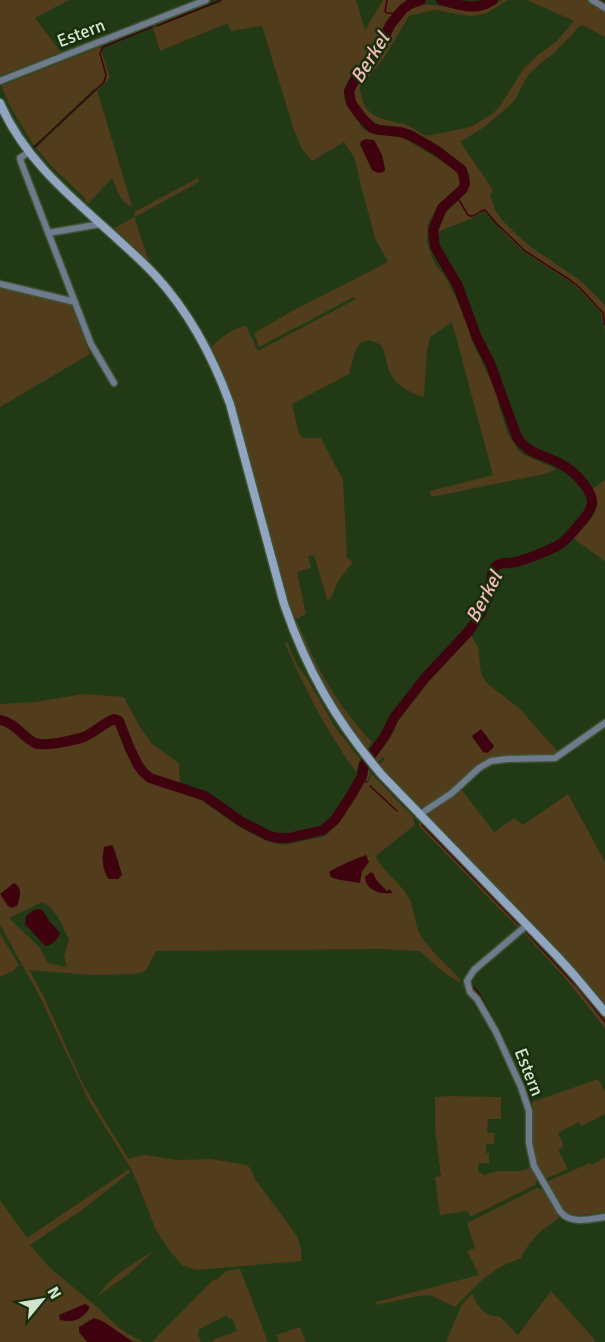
<svg xmlns="http://www.w3.org/2000/svg" width="605" height="1342" font-family="Signika,sans-serif">
  <rect width="100%" height="100%" fill="#213915"/>
  <!-- green -->
  <path fill="#513c1c" fill-rule="evenodd" d="M0 0H69L35 18 61 52 0 76Z
    M221 0H356L365 30 383 0H409C385 13 379 42 363 63 357 71 349 76 346 85 344 90 344 94 344 99L357 120H358L362 128 366 131 376 135 386 134 400 136 440 160 456 170 460 179V185L438 206 428 224 427 242 432 257 436 266 445 276 458 302 464 318 467 323 472 341 497 394 500 409 508 434 518 450 524 455 556 469 545 474 431 497 430 491 493 475 452 322 430 337 427 351 424 397C408 393 394 384 388 368 386 360 385 352 381 345 354 330 355 357 349 374L292 404 299 434 304 438H321L343 480 347 558 353 562 338 581 331 598 326 601 327 599 314 555 308 556 311 568 297 572 306 614 296 619 286 594 235 403 221 367 211 348C219 339 234 327 246 326L258 351 356 299 354 297 259 347 254 333 292 311 388 262 375 238 361 186 355 159 344 142 312 161 302 149 294 130 262 26 231 31 228 23 160 51 153 28 221 2ZM374 140 382 155 385 169 372 170 360 144Z
    M502 0H508L487 13 479 15 470 16 434 10 409 16 384 58 360 87C360 94 362 100 365 106 374 120 389 120 404 124 412 127 419 132 426 136L470 127 492 114 499 107 524 68 539 54 557 41 574 21 527 0H589L605 10V37L585 26 581 25 552 55 542 62 528 75 515 100 508 107 483 128 460 142 492 188 493 192 490 194 495 210 503 221 519 237 534 249 581 281 605 305V331L601 313 579 289 569 281 524 252 510 239 485 211H483L475 217 437 232 442 216 458 201 470 185V175L461 164 448 157 443 151 419 135 402 127 380 126 366 117 355 99 354 89 357 83C366 74 376 63 383 52 392 37 395 19 409 9 427 0 444 8 463 10 477 12 490 8 502 0Z
    M100 47 110 78 97 90 132 206C120 204 117 188 112 178L88 204 85 201 86 199 54 169 36 148 97 90 95 88 34 146 10 106 1 86Z
    M198 178 199 182 135 217V220L149 261 114 228 135 217 134 212Z
    M0 286 71 304 90 354 0 407Z
    M605 480V564V561L573 538C588 521 603 514 592 489Z
    M298 623C317 669 338 706 372 742L366 750 326 693 295 627Z
    M470 633 478 647 481 674 487 683 519 708 559 753 555 756 491 759 445 796 423 809 418 808 379 765 385 759 383 757 377 764 373 758 394 731 398 717 431 675 438 667 450 658Z
    M287 642 298 667 307 678 335 727 360 759 356 772C327 732 304 688 285 643Z
    M84 694 124 697 138 724 152 744 179 763 180 785C171 782 161 780 153 776 135 768 128 737 121 720L115 717C104 720 96 728 86 733 75 739 47 746 36 740 22 733 16 720 0 718V704L34 702Z
    M114 722 117 723 122 736 136 767 148 780 197 797 236 825 264 840 275 843 282 845 293 843 322 837 328 834 331 829 337 823 355 796 365 779 367 767 371 773 366 783 367 784 372 774 413 817 415 825 377 855 376 858C385 873 400 883 409 898 415 909 414 923 420 934 430 951 447 965 461 980L459 982 443 972 420 951 383 949 156 951 147 969 143 972 135 974 92 975 29 970 43 995 83 1084 106 1123 129 1159 137 1156 145 1155 177 1160 211 1159 247 1165 250 1168 255 1179 297 1236 301 1249 302 1261 196 1270 182 1265 169 1250 156 1230 133 1172 89 1101 39 995 0 925V723C15 725 22 739 35 745 48 751 78 743 90 736 99 732 105 724 114 722ZM115 850 122 875 103 863 102 856ZM42 902C56 908 62 925 69 939L64 957 67 967 48 963 40 948 9 918Z
    M461 789 494 832 514 818 523 825 568 794 605 862V1007L426 817 428 812 458 793Z
    M421 821 522 924 520 930 419 826V823Z
    M527 929 582 988 605 1017V1028L564 977 523 932Z
    M0 933 19 965 13 971 0 977Z
    M598 1079 605 1092V1114L581 1126 579 1122 558 1133 564 1146 558 1150 568 1169 545 1179 535 1160 533 1144H531L533 1114 532 1102Z
    M448 1096 501 1097V1119H488L487 1133H495L494 1144H486V1153H489V1163H479L478 1169 479 1172 485 1175C501 1166 515 1176 532 1167L538 1177 535 1185 470 1217 468 1211 440 1215 435 1177 441 1176 435 1129V1097Z
    M605 1157V1212C563 1219 568 1217 546 1182L590 1163 592 1165Z
    M129 1169 130 1172 82 1210 30 1245 50 1268 96 1306 117 1326 128 1334 144 1342 131 1341 99 1319 79 1327V1332L87 1342H0V1200L27 1238Z
    M537 1188 544 1190 559 1213 560 1217 540 1232 529 1244 521 1258 502 1266 483 1279 455 1307 430 1295 418 1296 377 1305 376 1302 479 1275 467 1251 475 1248 467 1223Z
    M155 1250 126 1276 98 1296C111 1275 135 1263 155 1250Z
    M240 1269 268 1342H211L215 1339 237 1331 232 1318 229 1319 227 1315 199 1329 198 1336 201 1342H152L214 1279 215 1281 226 1271Z
    M551 1291 595 1340 594 1342H446L461 1306 472 1294C478 1306 484 1317 499 1316L518 1335Z
    M300 1327 306 1342H279L276 1335Z"/>
  <!-- water -->
  <path fill="#3f030f" d="M366 139 374 140 382 155 385 169 384 172 378 173 372 170 360 144 361 141Z
    M481 729 494 746 493 748 487 753 483 752 473 738 472 736Z
    M111 845 113 846 122 875 118 879H109C102 871 102 857 104 847Z
    M366 855 369 862 362 871 360 883C355 882 335 880 331 877 330 876 330 874 329 872 340 865 353 860 366 855Z
    M371 872 374 874C375 880 382 886 387 891L390 889 392 893C381 895 365 890 365 877Z
    M14 883C23 887 20 898 17 906L12 908 8 906 0 894Z
    M40 909 44 912 49 921 60 933C58 940 52 945 45 946L25 924 26 916 34 910Z
    M85 1304 89 1306V1309C81 1320 73 1323 60 1320L59 1315Z
    M94 1318 104 1322 133 1342H87L79 1332V1327Z"/>
  <g fill="none" stroke-linecap="round" stroke-linejoin="round">
    <!-- stream -->
    <path stroke="#3f030f" stroke-width="1.5" d="M387 0 385 11 387 13 399 14
      M601 0 605 3
      M157 26 221 0
      M32 149 104 82 106 75 100 53 103 47 152 27
      M456 195 468 215C475 219 479 210 485 210L497 224 525 251 570 280 580 288 603 313 605 325
      M361 777 366 782
      M370 786 397 811
      M422 825 521 927
      M526 932 579 989 605 1022
      M475 973 521 934
      M470 982 480 995 501 1034 529 1096 532 1109
      M585 1217 605 1214"/>
    <!-- river -->
    <path stroke="#3f030f" stroke-width="10" d="M441 0C459 5 475 12 493 0
      M0 720C16 723 22 737 35 743 45 747 76 740 86 736 96 731 104 723 114 719L119 721 130 749 138 765 143 772 150 778 205 796 242 822 269 836 279 838H289L323 830 335 820 352 794 362 776 364 765 385 736 394 718 425 678 469 631 481 613 488 598 493 570C495 567 496 565 500 564 505 562 504 564 509 563 521 562 545 552 557 546 568 540 575 529 583 520 595 506 595 499 584 484 577 475 569 468 559 463 541 453 530 456 517 437L490 363 477 338 458 286 435 247 433 230 442 208 463 189 465 183 462 170 436 150 410 135 400 132 380 130 372 128 362 118 351 103 349 91 357 76 378 51 390 25 403 9 410 4 421 0"/>
    <!-- street casing -->
    <g stroke="#3e5433" stroke-width="9">
      <path id="street" d="M592 0 605 8
        M0 81 206 0
        M29 152 20 158 21 162 91 344 114 383
        M48 233 101 224
        M0 284 75 302
        M419 815 452 793 479 768 491 761 507 759 555 758 605 723
        M527 925 474 970 467 981 470 992 477 999 496 1032 521 1087 529 1111V1143L534 1166 560 1211C570 1225 590 1219 605 1217"/>
    </g>
    <!-- secondary casing -->
    <g stroke="#3e5433" stroke-width="11">
      <path id="secondary" d="M0 103C31 176 102 219 155 275 189 312 213 357 230 404L284 604C307 671 336 721 382 775L556 955 575 976 605 1012"/>
    </g>
    <!-- street -->
    <use href="#street" stroke="#6f7b8c" stroke-width="6"/>
    <!-- secondary -->
    <use href="#secondary" stroke="#91a5c0" stroke-width="8"/>
  </g>
  <g text-anchor="middle" dominant-baseline="central" stroke-width="5" stroke-linejoin="round" paint-order="stroke">
    <!-- street labels -->
    <g font-size="18" fill="#d4e3ce" stroke="#172f0b">
      <text transform="translate(81 33) rotate(-21)">Estern</text>
      <text transform="translate(529 1072) rotate(68)">Estern</text>
    </g>
    <!-- water labels -->
    <g font-size="20" font-style="italic" fill="#f6b9bb" stroke="#172f0b">
      <text transform="translate(370 58) rotate(-58)">Berkel</text>
      <text transform="translate(484 597) rotate(-62)">Berkel</text>
    </g>
  </g>
  <!-- north arrow -->
  <g transform="translate(42 1300) rotate(60)" stroke="#172f0b" stroke-width="4.5" paint-order="stroke">
  <path d="M0-4.5L10 22L0 15L-10 22Z" fill="#d4e3ce"/>
  <text y="-9" font-size="16" font-weight="bold" text-anchor="middle" fill="#d4e3ce">N</text>
  </g>
</svg>
